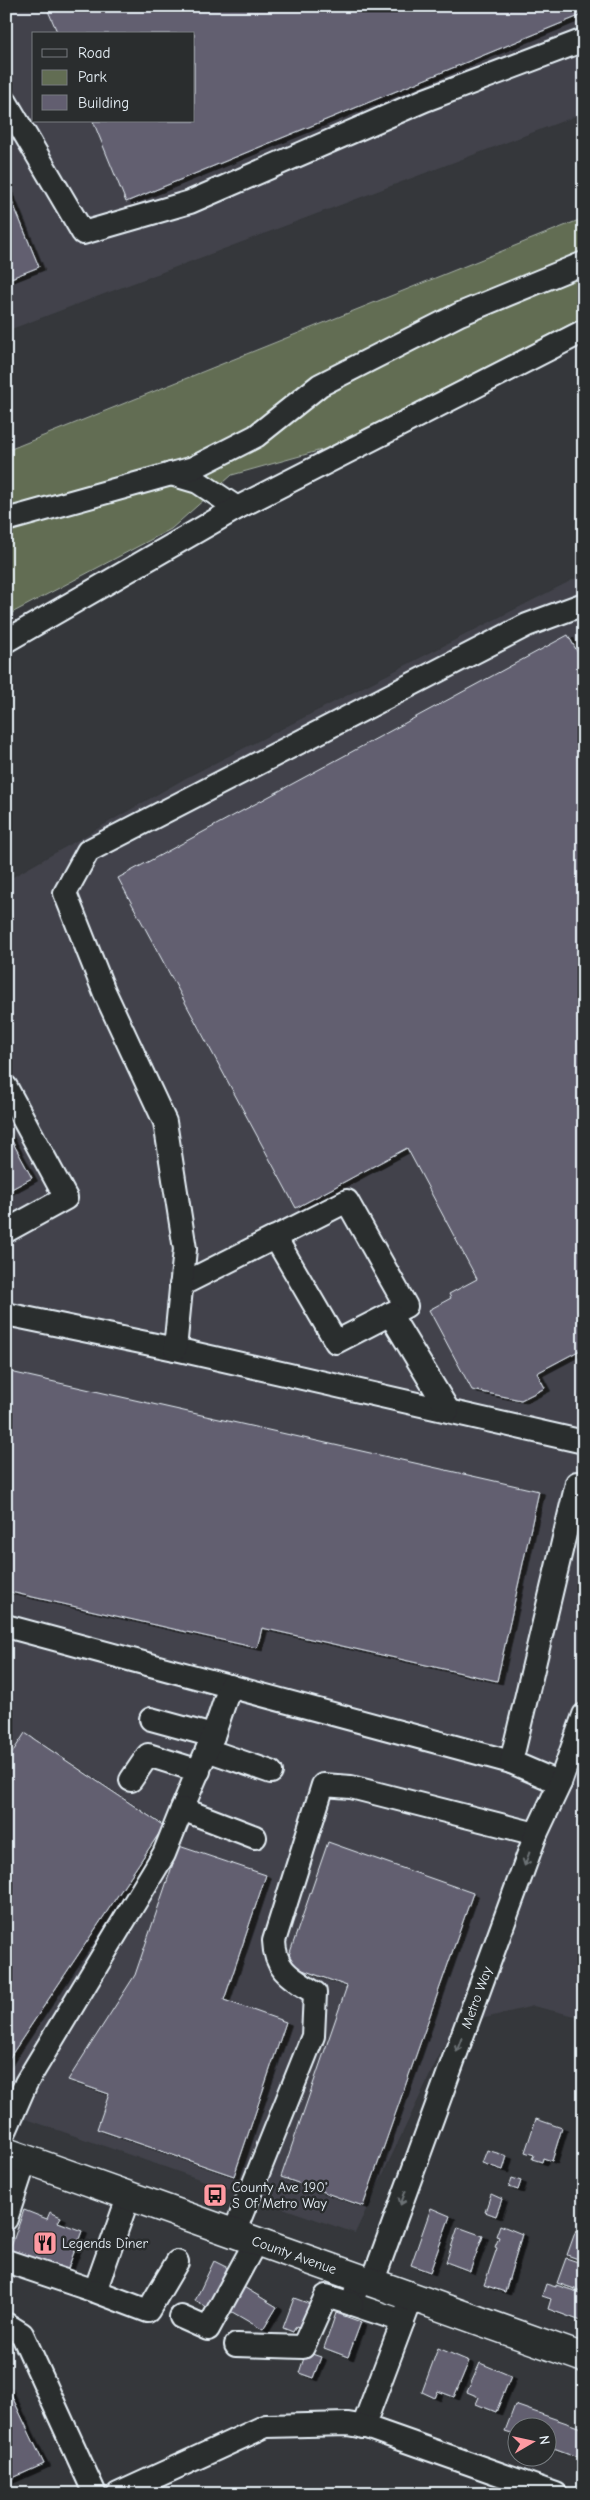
<svg xmlns="http://www.w3.org/2000/svg" width="590" height="2500" font-family="'Comic Neue',sans-serif">
  <defs>
    <filter id="shadow"><feDropShadow dx="5.5" dy="3" stdDeviation="0" flood-color="#0009"/></filter>
  </defs>
  <rect width="100%" height="100%" fill="#35373b"/>
  <filter id="ink" filterUnits="userSpaceOnUse"><feTurbulence type="fractalNoise" baseFrequency=".02" numOctaves="2"/><feDisplacementMap in="SourceGraphic" scale="10" xChannelSelector="R" yChannelSelector="G"/><feConvolveMatrix kernelMatrix="1 2 1 2 8 2 1 2 1" color-interpolation-filters="sRGB"/></filter>
  <g filter="url(#ink)">
    <!-- built -->
    <path fill="#42434b" fill-rule="evenodd" d="M6 6H584V113L6 331ZM34 34H194V121H34Z
      M584 574V2018L533 2006 453 2026 355 2233 6 2112V881L186 778Z"/>
    <!-- green -->
    <path fill="#626d53" stroke="#a5afa6" d="M584 218V317L325 449 232 475 171 529 6 616V451Z"/>
    <!-- building -->
    <path fill="#625e70" stroke="#e8f1f8" filter="url(#shadow)" d="M46 6H584V14L126 202 93 121H194V34H58Z
      M6 186 39 267 6 280Z
      M568 635 584 664V1348L537 1373 545 1388 521 1400 472 1390 429 1310 451 1298 449 1294 477 1279 407 1148 296 1208 118 878Z
      M6 1130 32 1178 6 1192Z
      M6 1371 539 1491 497 1681 262 1628 257 1648 6 1591Z
      M25 1733 164 1826 6 2063V1762Z
      M328 1842 473 1893 363 2206 281 2177 347 1986 286 1964Z
      M179 1846 266 1875 224 2000 286 2022 234 2176 97 2129 109 2094 68 2080 135 1975Z
      M536 2119 562 2128 552 2161 543 2158 542 2162 532 2159 534 2155 525 2152Z
      M487 2150 507 2156 503 2170 482 2163Z
      M512 2178 521 2181 518 2190 509 2187Z
      M491 2194 502 2199 496 2216 485 2212Z
      M431 2208 450 2216 430 2272 411 2265Z
      M24 2210 47 2219 50 2212 61 2217 58 2222 82 2231 67 2271 8 2255Z
      M500 2225 522 2234 505 2292 484 2285 497 2248 495 2247 499 2237 496 2236Z
      M458 2227 483 2236 470 2271 446 2262Z
      M576 2230 584 2233V2261L567 2255Z
      M566 2258 584 2264V2292L557 2283Z
      M214 2261 234 2271 215 2312 195 2301Z
      M546 2284 556 2287V2285L584 2294V2322L548 2309 551 2299 542 2296Z
      M242 2286 277 2307 263 2330 227 2309Z
      M294 2298 313 2305 304 2329 296 2326 293 2332 283 2328Z
      M336 2313 361 2322 348 2357 324 2348Z
      M438 2348 469 2361 454 2397 438 2391 435 2398 422 2392Z
      M306 2352 321 2357 313 2378 299 2373Z
      M480 2363 511 2376 496 2412 476 2404 479 2397 467 2392Z
      M6 2384 44 2464 6 2481Z
      M515 2405 584 2429V2459L548 2446V2428H518V2435L505 2431Z"/>
    <g fill="none" stroke-linecap="round" stroke-linejoin="round">
      <!-- minor casing -->
      <g stroke="#e8f1f8" stroke-width="26">
        <g id="minor">
          <path d="M6 102 83 233 190 202 425 100 584 40"/>
          <path d="M171 474 198 482 237 508"/>
          <path d="M6 520 193 468 256 436 320 385 460 314 584 263"/>
          <path d="M6 641 237 508 584 331"/>
          <path d="M6 1087 66 1198 6 1231"/>
          <path d="M181 1285 347 1201 406 1306 336 1342 275 1237"/>
          <path d="M6 1314 175 1349 584 1442"/>
          <path d="M390 1314 448 1410"/>
          <path d="M175 1349 185 1249 165 1122 104 991 65 893 88 851 527 625 584 604"/>
          <path d="M6 1626 511 1762"/>
          <path d="M151 1719 213 1736"/>
          <path d="M207 1750 271 1772"/>
          <path d="M131 1780 148 1755 199 1771"/>
          <path d="M560 1783 511 1762 577 1483 584 1484"/>
          <path d="M182 1809 213 1736 230 1686"/>
          <path d="M6 2129 26 2083 164 1854 182 1809 255 1837"/>
          <path d="M6 2219 26 2158"/>
          <path d="M234 2233 313 2036 315 1993C292 1978 275 1971 274 1941L323 1785 351 1787 536 1834"/>
          <path d="M6 2261 95 2291 129 2195"/>
          <path id="s1" d="M372 2283 536 1834 560 1783 584 1715"/>
          <path d="M356 2290 352 2304 403 2321"/>
          <path d="M95 2291 148 2311 177 2262"/>
          <path d="M181 2317 208 2329 256 2241"/>
          <path d="M6 2324 22 2334 95 2494"/>
          <path d="M236 2345 303 2347 326 2296 352 2304"/>
          <path d="M363 2427 412 2297"/>
          <path d="M118 2494 266 2426 348 2424 366 2427 556 2494"/>
        </g>
      </g>
      <!-- major casing -->
      <g stroke="#e8f1f8" stroke-width="31">
        <g id="major">
          <path id="s2" d="M6 2152 584 2358"/>
        </g>
      </g>
      <!-- minor -->
      <use href="#minor" stroke="#2a2d2e" stroke-width="22"/>
      <!-- major -->
      <use href="#major" stroke="#2a2d2e" stroke-width="28"/>
    </g>
    <!-- one-way arrows -->
    <defs><path id="oneway-shaft" d="M-6 0H5M1.5-3L5.5 0L1.5 3" fill="none" stroke-width="1.6" stroke-linecap="round" stroke-linejoin="round" transform="scale(1.25)"/></defs>
    <g stroke="#6c7275">
      <use href="#oneway-shaft" transform="translate(527 1859) rotate(110)"/>
      <use href="#oneway-shaft" transform="translate(459 2045) rotate(110)"/>
      <use href="#oneway-shaft" transform="translate(403 2198) rotate(110)"/>
    </g>
  </g>
  <!-- icons -->
  <defs>
    <g id="bus-square" transform="scale(1.25)"><rect x="-9" y="-9" width="18" height="18" rx="4" fill="#ff9aa2" stroke="#2a2d2e"/><path d="M-5-6H5V4H4V6H2V4H-2V6H-4V4H-5ZM-3.5-4V0h7V-4ZM-3.5 1.2v1.5H-2V1.2ZM2 1.2v1.5H3.5V1.2Z" fill="#111"/></g>
    <g id="restaurant-square" transform="scale(1.25)"><rect x="-9" y="-9" width="18" height="18" rx="4" fill="#ff9aa2" stroke="#2a2d2e"/><path d="M-5-6h1v4h1v-4h1v4h1v-4h1v5L-1.5 .5V6h-2V.5L-5-1ZM5-6V6H3V1.5H1.5Q1.5-4 5-6Z" fill="#111"/></g>
  </defs>
  <g fill-rule="evenodd">
    <use href="#bus-square" x="215" y="2195"/>
    <use href="#restaurant-square" x="45" y="2243"/>
  </g>
  <g text-anchor="middle" dominant-baseline="central" stroke-width="5" stroke-linejoin="round" paint-order="stroke">
    <!-- street labels -->
    <g font-size="14" fill="#e8f1f8" stroke="#2a2d2e">
      <text stroke="none"><textPath href="#s1" startOffset="304">Metro Way</textPath></text>
      <text stroke="none"><textPath href="#s2" startOffset="306">County Avenue</textPath></text>
    </g>
    <!-- poi labels -->
    <g font-size="14" fill="#e8f1f8" stroke="#2a2d2e" text-anchor="start">
      <text x="232" y="2187">County Ave 190'<tspan x="232" dy="16">S Of Metro Way</tspan></text>
      <text x="62" y="2243">Legends Diner</text>
    </g>
  </g>
  <!-- margin -->
  <rect width="590" height="2500" fill="none" stroke="#2a2d2e" stroke-width="25"/>
  <rect x="12" y="12" width="565" height="2475" fill="none" stroke="#e8f1f8" stroke-width="2" filter="url(#ink)"/>
  <!-- legend -->
  <rect x="32" y="32" width="162" height="90" fill="#2a2d2e" stroke="#767b7f"/>
  <rect x="42" y="49" width="25" height="8" fill="#2a2d2e" stroke="#767b7f"/>
  <text x="78" y="58" font-size="15" fill="#e8f1f8">Road</text>
  <rect x="42" y="70" width="25" height="15" fill="#626d53" stroke="#767b7f"/>
  <text x="78" y="82" font-size="15" fill="#e8f1f8">Park</text>
  <rect x="42" y="95" width="25" height="15" fill="#625e70" stroke="#767b7f"/>
  <text x="78" y="108" font-size="15" fill="#e8f1f8">Building</text>
  <!-- north arrow -->
  <g transform="translate(532 2442) rotate(81)"><circle r="24" fill="#2a2d2e" stroke="#767b7f"/>
  <path d="M0-4L9 19L0 12L-9 19Z" fill="#ff9aa2"/>
  <text y="-8" font-size="14" font-weight="bold" text-anchor="middle" fill="#e8f1f8">N</text>
  </g>
</svg>
